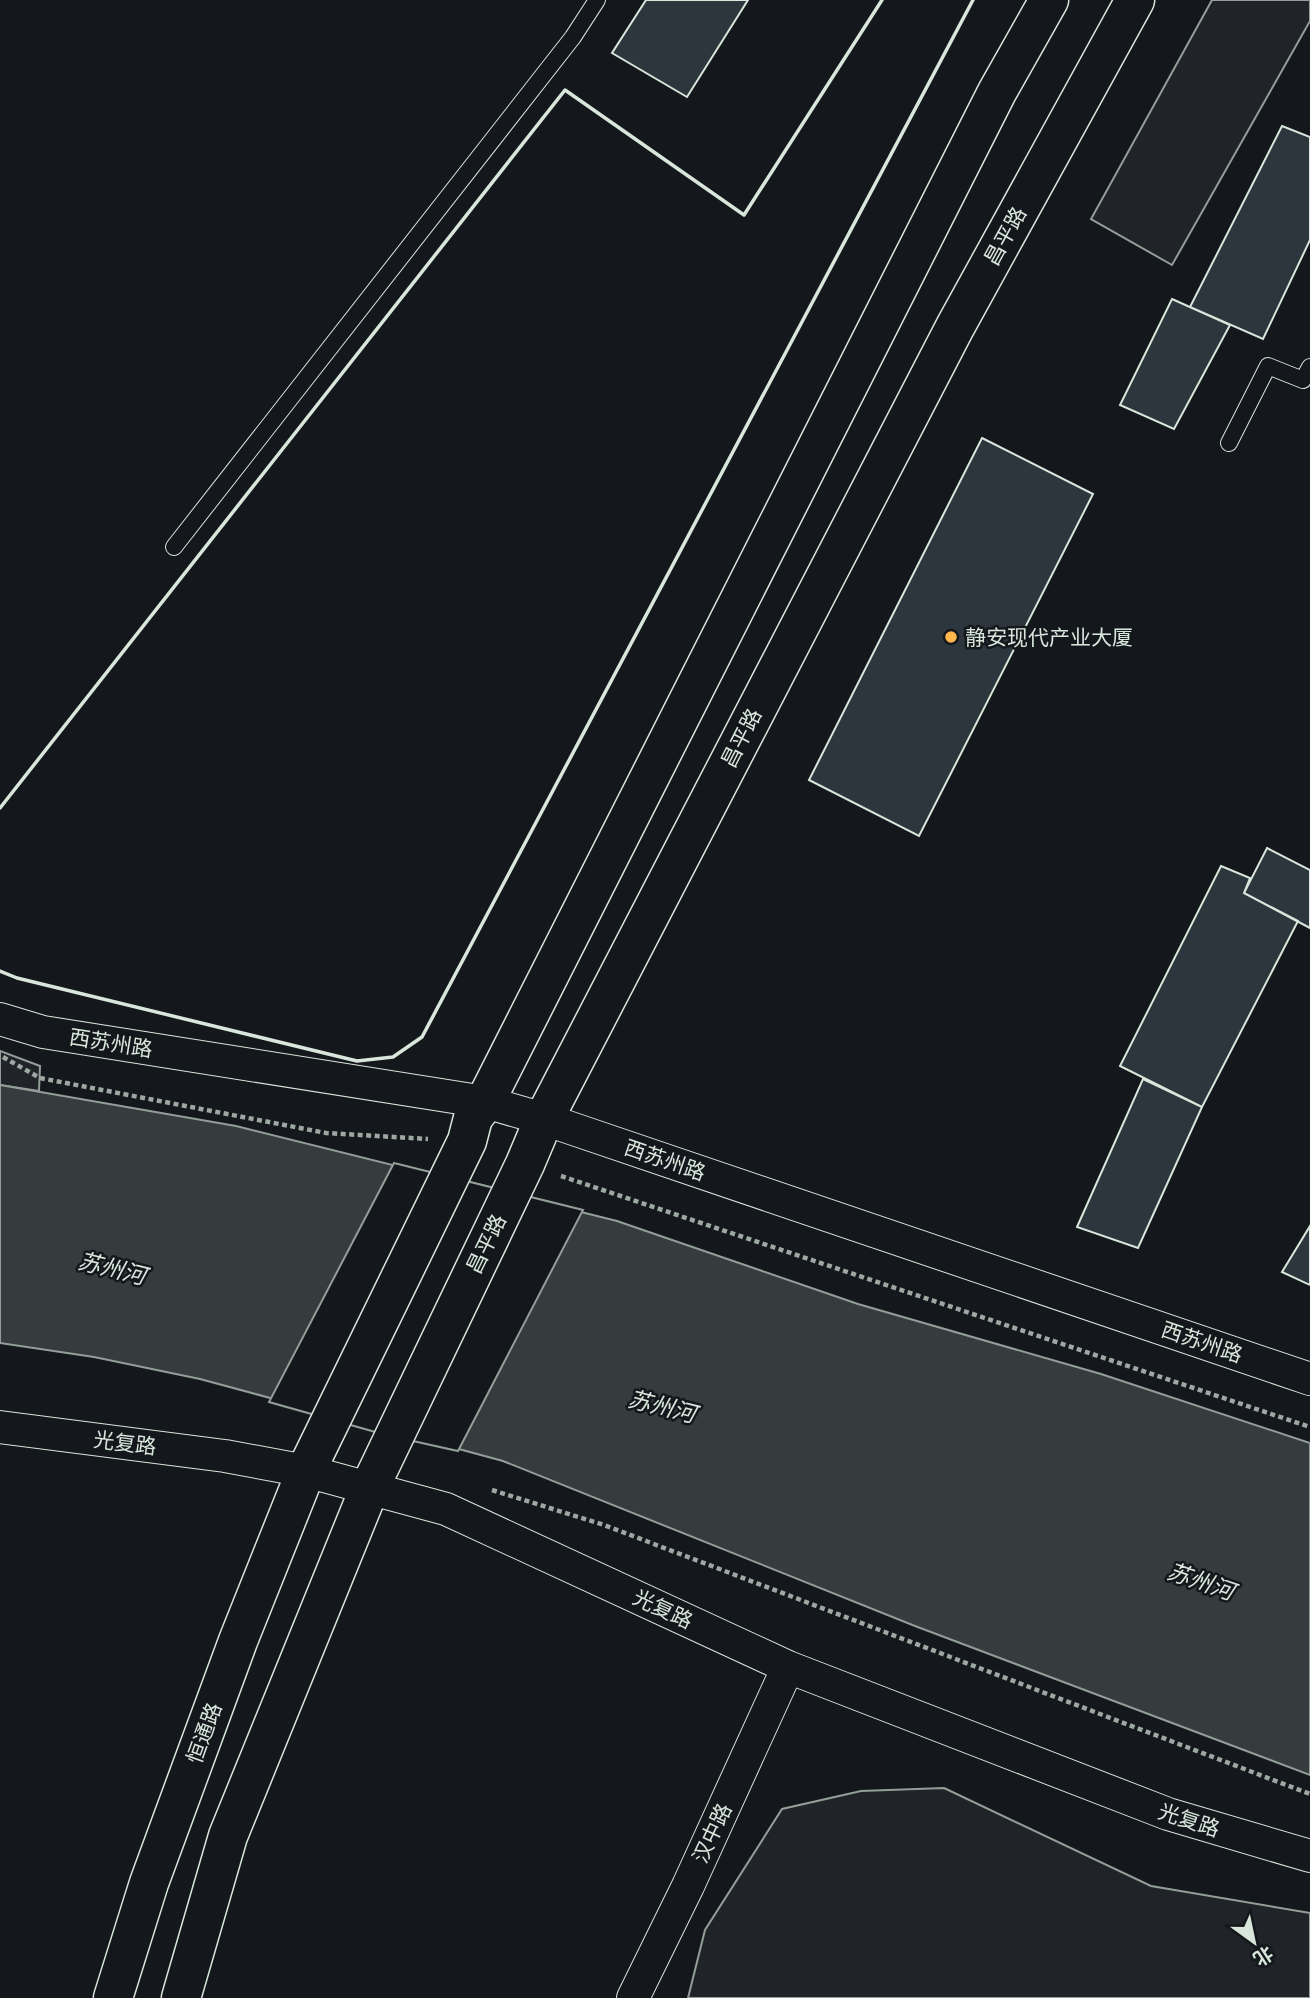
<svg xmlns="http://www.w3.org/2000/svg" width="1310" height="1998" font-family="Lora,'Noto Sans SC',serif">
  <rect width="100%" height="100%" fill="#14181c"/>
  <!-- green -->
  <path fill="#202428" stroke="#939e99" stroke-width="2" d="M1212 0H1310V21L1172 265 1091 219Z
    M0 1051 40 1066 39 1091 0 1085Z
    M944 1788 1151 1886 1310 1913V1998H688L705 1930 782 1809 861 1791Z"/>
  <!-- water -->
  <path fill="#363b3e" stroke="#939e99" stroke-width="2" d="M0 1085 236 1126 617 1221 858 1304 1101 1374 1310 1443V1775L915 1626 503 1461 200 1379 94 1357 0 1343Z"/>
  <!-- pier -->
  <path fill="#14181c" stroke="#939e99" stroke-width="2" d="M394 1163 583 1210 458 1451 386 1435 269 1402Z"/>
  <!-- building -->
  <path fill="#2c363c" stroke="#d8e6dc" stroke-width="2" d="M646 0H748L687 97 612 53Z
    M1282 126 1310 137V240L1263 339 1190 307Z
    M1172 299 1230 325 1174 429 1120 405Z
    M982 438 1093 494 919 836 809 780Z
    M1267 848 1310 870V928L1244 893Z
    M1221 866 1250 878 1244 893 1298 921 1202 1107 1120 1066Z
    M1143 1079 1202 1107 1138 1248 1077 1227Z
    M1310 1226V1285L1282 1272Z"/>
  <g fill="none" stroke-linecap="round" stroke-linejoin="round">
    <!-- lane casing -->
    <g stroke="#d8e6dc" stroke-width="18">
      <path id="lane" d="M1229 443 1268 366 1303 380 1310 367
        M174 547 573 37 597 0"/>
    </g>
    <!-- street casing -->
    <g stroke="#d8e6dc" stroke-width="34">
      <path id="street" d="M0 1019 43 1032 485 1102 544 1119 1310 1379
        M0 1427 225 1456 306 1471 446 1509 788 1667 1168 1814 1310 1856
        M633 1998 688 1886 788 1667"/>
    </g>
    <!-- secondary casing -->
    <g stroke="#d8e6dc" stroke-width="41">
      <path id="secondary" d="M113 1998 149 1883 238 1641 306 1471 467 1141 473 1118 485 1102 997 92 1049 0
        M181 1998 228 1836 370 1487 525 1164 544 1119 955 327 1135 0"/>
    </g>
    <!-- path -->
    <path stroke="#9da8a2" stroke-width="4.5" stroke-dasharray="5 3.5" stroke-linecap="butt" d="M3 1057 40 1078 326 1133 428 1139
      M561 1176 1310 1427
      M492 1490 604 1525 1310 1794"/>
    <!-- lane -->
    <use href="#lane" stroke="#14181c" stroke-width="16"/>
    <!-- street -->
    <use href="#street" stroke="#14181c" stroke-width="32"/>
    <!-- secondary -->
    <use href="#secondary" stroke="#14181c" stroke-width="38"/>
    <!-- wall -->
    <path stroke="#d8e6dc" stroke-width="3.5" d="M0 808 565 90 744 215 882 0
      M0 971 17 978 357 1061 393 1057 422 1037 973 0"/>
  </g>
  <!-- markers -->
  <circle fill="#ffb74d" stroke="#14181c" stroke-width="2.5" cx="951" cy="637" r="7"/>
  <g text-anchor="middle" dominant-baseline="central" stroke-width="5" stroke-linejoin="round" paint-order="stroke">
    <!-- street labels -->
    <g font-size="21" fill="#d8e6dc" stroke="#14181c">
      <text transform="translate(1005 236) rotate(-61)">昌平路</text>
      <text transform="translate(741 738) rotate(-63)">昌平路</text>
      <text transform="translate(111 1043) rotate(9)">西苏州路</text>
      <text transform="translate(665 1160) rotate(19)">西苏州路</text>
      <text transform="translate(486 1244) rotate(-64)">昌平路</text>
      <text transform="translate(1202 1342) rotate(19)">西苏州路</text>
      <text transform="translate(125 1443) rotate(7)">光复路</text>
      <text transform="translate(663 1609) rotate(25)">光复路</text>
      <text transform="translate(204 1733) rotate(-70)">恒通路</text>
      <text transform="translate(1189 1820) rotate(18)">光复路</text>
      <text transform="translate(712 1833) rotate(-65)">汉中路</text>
    </g>
    <!-- poi labels -->
    <g font-size="21" fill="#d8e6dc" stroke="#14181c" text-anchor="start">
      <text x="965" y="637">静安现代产业大厦</text>
    </g>
    <!-- water labels -->
    <g font-size="23" font-style="italic" fill="#d8e6dc" stroke="#14181c">
      <text transform="translate(112 1268) rotate(14)">苏州河</text>
      <text transform="translate(662 1406) rotate(14)">苏州河</text>
      <text transform="translate(1201 1581) rotate(19)">苏州河</text>
    </g>
  </g>
  <!-- north arrow -->
  <g transform="translate(1254 1942) rotate(147)" stroke="#14181c" stroke-width="5" paint-order="stroke">
  <path d="M0-5L12 26L0 18L-12 26Z" fill="#d8e6dc"/>
  <text y="-10" font-size="19" font-weight="bold" text-anchor="middle" fill="#d8e6dc">北</text>
  </g>
</svg>
